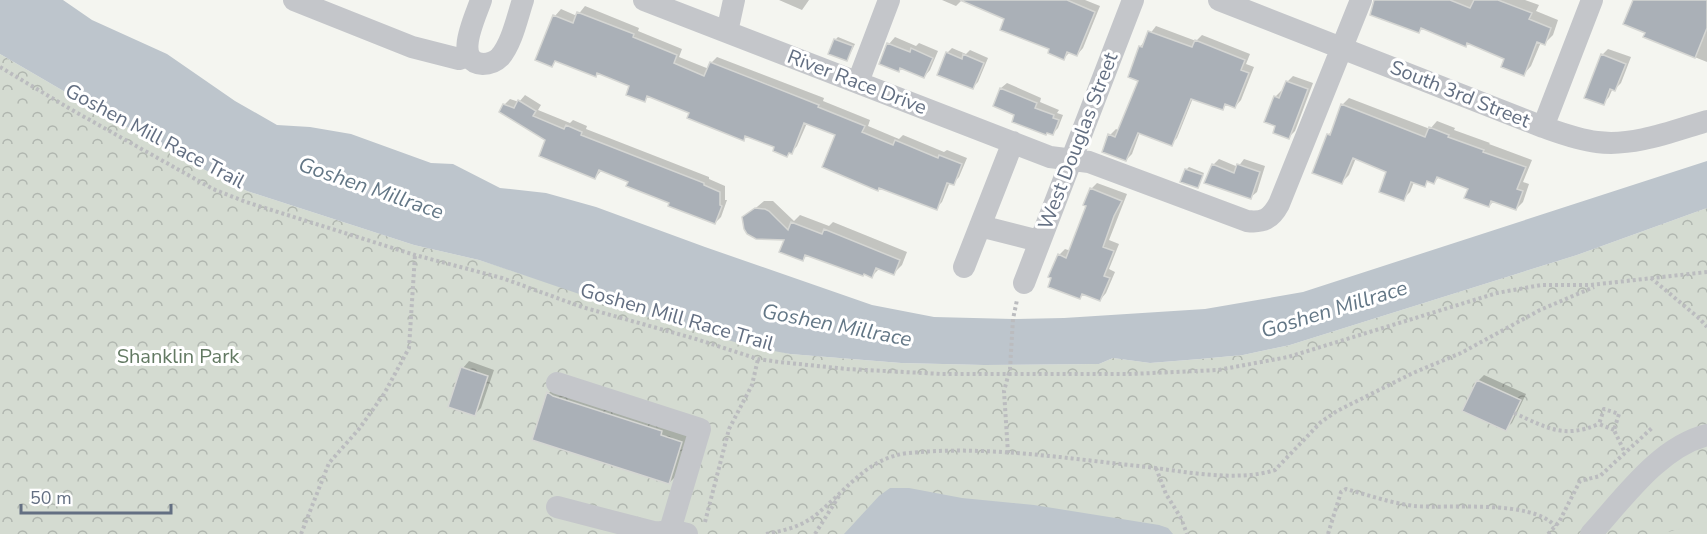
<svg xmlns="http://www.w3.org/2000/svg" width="1707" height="534" font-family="'Nunito Sans',sans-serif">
  <defs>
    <pattern id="park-crowns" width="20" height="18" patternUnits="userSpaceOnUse" patternTransform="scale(1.5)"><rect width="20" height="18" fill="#d4dbd1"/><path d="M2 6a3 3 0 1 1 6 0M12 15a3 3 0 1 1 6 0" fill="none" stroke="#b0b6af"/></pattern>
  </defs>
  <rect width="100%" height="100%" fill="#f4f5f0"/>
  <!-- park -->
  <path fill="url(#park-crowns)" d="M0 54 103 114 195 165 247 191 414 245 479 260 686 327 790 354 901 363 984 365 1099 364 1113 358 1150 363 1200 359 1243 355 1290 345 1577 255 1707 208V534H0Z"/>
  <!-- garden -->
  <path fill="#d4dbd1" d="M1707 522V534H1660Z"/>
  <!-- water -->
  <path fill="#bdc5cc" d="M0 0H63L92 20 167 54 235 101 277 125 310 127 351 134 431 163 453 164 500 188 546 193 596 207 705 247 872 305 934 317 1013 319 1064 318 1205 309 1303 292 1707 161V208L1577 255 1290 345 1243 355 1200 359 1150 363 1113 358 1099 364 984 365 901 363 790 354 752 347 635 313 479 260 414 245 247 191 195 165 103 114 0 54Z
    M890 488H909L962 498 1034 505 1159 525 1168 528 1173 534H844L879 496Z"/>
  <!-- shadow -->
  <path fill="#0003" d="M779 0H809L802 10Z
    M942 0H1085L1100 6 1083 48 1077 55 1070 52 1064 58 1006 18 962 0 956 6Z
    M1376 0H1525L1539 5 1536 11 1558 20 1553 35 1545 43 1541 42 1531 66 1524 74 1506 58 1469 42 1466 45 1423 27 1418 32Z
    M1635 0H1707V62L1645 37 1647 32Z
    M585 6 639 28 638 31 682 49 679 57 709 69 711 63 717 57 824 98 823 101 870 120 868 126 899 139 903 135 944 152 947 150 967 158 959 177 953 183 950 182 942 202 936 208 836 135 807 123 797 146 791 153 747 135 743 139 691 112 650 95 644 101 631 85 599 72 596 76 557 60 552 65 537 60 555 16 561 9 577 16Z
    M1156 26 1196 41 1202 35 1250 54 1246 64 1254 67 1241 100 1235 107 1227 104 1222 108 1193 98 1177 138 1171 144 1140 132 1132 154 1126 160 1110 135 1116 129 1120 131 1140 80V47Z
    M838 37 855 44 847 60 835 40Z
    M895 37 916 46 919 43 938 51 930 70 924 77 902 67 898 70 889 44Z
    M952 48 966 54 970 50 988 58 978 82 973 87 947 53Z
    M1608 49 1631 57 1621 83 1615 89 1613 88 1609 97 1603 103 1602 55Z
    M1293 76 1313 83 1295 131 1289 137 1277 125 1275 97 1281 91 1283 92 1287 82Z
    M1007 83 1041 98 1040 102 1059 110 1057 113 1063 115 1058 128 1053 133 995 105 1001 88Z
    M525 95 541 105 538 110 570 123 573 120 587 126 586 129 709 177V179L725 186V200H727L721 217 715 223 630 181 602 170 595 178 504 105 510 99 519 102Z
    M1349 98 1430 129 1437 121 1455 128 1454 130 1490 143 1489 144 1532 160 1523 182 1529 184 1523 202 1516 209 1494 201 1489 206 1470 188 1439 177 1434 182 1429 180 1424 185 1414 182 1410 192 1403 199 1388 171 1356 158 1349 175 1342 182 1328 135 1334 129 1342 105Z
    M1219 159 1238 167 1244 159 1265 166 1257 192 1251 197 1213 165Z
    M1189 167 1204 173 1197 186 1186 170Z
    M1097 183 1127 194 1109 240 1119 244 1109 269 1115 272 1106 293 1100 300 1084 293 1079 298 1059 255 1065 249 1071 251 1088 205 1091 189Z
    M764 201H773L794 221 800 215 829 226 833 222 907 252 902 265 894 273 880 268 872 276 808 254 803 260 786 239 744 218Z
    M469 361 494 370 481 408 475 414 463 368Z
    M1484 375 1526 394 1512 423 1505 429 1478 381Z
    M559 382 692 431 680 472 669 483 534 439 549 393Z"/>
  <!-- building -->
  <path fill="#aab0b7" stroke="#d5d6d3" stroke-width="1.5" d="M960 0H1067L1095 12 1077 56 1067 52 1064 60 1048 53 1049 49 1000 30 1004 19Z
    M1374 0H1450L1470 8 1474 0H1498L1532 13 1529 19 1551 28 1545 45 1537 42 1524 76 1501 67 1504 59 1467 43 1466 47 1421 28 1419 33 1370 15Z
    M1633 0H1707V28L1695 58 1643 37 1645 33 1623 24Z
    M577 12 634 34 633 37 677 55 674 63 704 76 710 62 819 105 818 107 865 126 862 132 893 145 895 140 938 158 939 155 962 164 954 185 947 183 937 210 879 188 878 191 822 167 835 135 804 123 792 154 789 153 787 157 773 151 774 147 745 136 744 141 687 118 689 113 647 96 645 102 626 95 629 86 597 73 596 77 555 61 552 67 535 60 553 15 573 23Z
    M1148 31 1192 47 1195 40 1245 60 1241 70 1249 73 1235 108 1225 104 1223 110 1191 99 1172 146 1138 133 1126 161 1102 152 1108 134 1115 137 1138 81 1128 77 1139 46 1142 47Z
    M834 39 853 46 847 61 828 54Z
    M887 43 910 52 911 48 933 58 924 78 900 68 899 72 879 64Z
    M946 52 962 59 963 54 984 63 973 89 937 75Z
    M1601 54 1626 64 1615 91 1610 89 1604 105 1584 98Z
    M1286 81 1308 89 1289 139 1273 133 1275 126 1264 122 1274 96 1279 98Z
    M1000 88 1037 103 1035 108 1054 115 1053 118 1059 120 1053 135 1047 133 1046 135 1012 122 1014 115 993 106Z
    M518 100 536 111 533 116 564 129 566 125 582 132 581 135 704 183V185L720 192V205L722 206 715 224 668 206 669 203 626 186 628 182 599 170 595 179 539 156 545 140 499 112 503 104 514 108Z
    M1341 104 1425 137 1429 127 1449 135 1448 137 1484 150 1483 152 1526 167 1517 189 1523 191 1516 210 1491 201 1489 207 1464 198 1468 189 1437 177 1434 184 1427 181 1425 187 1411 182 1404 201 1379 192 1386 172 1353 158 1342 184 1312 173 1327 134 1330 135Z
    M1212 164 1234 173 1237 164 1260 172 1251 199 1204 183Z
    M1185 169 1203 175 1198 188 1180 182Z
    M1090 188 1122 201 1114 216 1103 247 1114 251 1104 276 1110 278 1100 301 1082 294 1080 299 1048 287 1051 278 1048 277 1058 254 1066 258 1086 206 1083 205Z
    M755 208 765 209 769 211 788 230 791 222 822 234 824 229 900 260 894 275 876 268 872 278 864 274 863 276 805 255 803 261 779 252 784 240 756 239 747 234 744 229 742 217Z
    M461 367 488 376 475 416 448 407Z
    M1477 380 1521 400 1506 431 1462 411Z
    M547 392 553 396 662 431 661 435 682 442 669 484 532 440Z"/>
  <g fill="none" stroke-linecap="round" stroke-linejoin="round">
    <!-- path -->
    <path stroke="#bbbcbf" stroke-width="4" stroke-dasharray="3 3" stroke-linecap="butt" d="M0 67 72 110 213 189 246 202 415 255 502 278 582 307 696 339 758 359 779 362 847 369 942 374H1131L1218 370 1288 357 1497 293 1541 285H1590L1707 272
      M1651 278 1700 319 1707 327
      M1514 413C1548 428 1563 439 1599 424
      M1614 430 1599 424 1604 409 1619 414 1614 430 1625 453
      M1008 453 1004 391 1010 369 1013 319 1017 300
      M1156 468 1166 494 1181 518 1187 534
      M705 522 729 429 752 385 758 359
      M301 534 329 463 359 429 384 394 409 348 415 255
      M766 534C782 531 800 527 813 517 844 494 866 457 909 453 988 445 1069 459 1148 467 1186 472 1239 482 1275 470L1321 422 1337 411 1413 373 1461 353 1540 310 1594 287
      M815 534 839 496
      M1328 534 1341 492 1346 489C1368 495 1391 503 1414 506 1449 509 1531 499 1555 526
      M1548 534 1559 522 1580 481 1600 476 1653 427"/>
    <!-- minor -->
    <path stroke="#c4c6ca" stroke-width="22" d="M294 0 412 47 459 59 468 56
      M481 0C476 16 452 62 483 64 489 64 495 62 500 57 512 43 517 18 523 0
      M644 0 1050 157 1089 162 1247 221C1263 223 1271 219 1279 204L1361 0
      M1219 0 1543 127C1560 133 1578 140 1597 142 1633 147 1673 131 1707 121
      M727 32 734 0
      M858 82 889 0
      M1543 127 1592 0
      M980 226 1039 241
      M964 267 1013 142
      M1024 283 1133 0
      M557 383 700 429 670 530
      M557 507 657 533 670 530 687 534
      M1591 534C1623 499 1659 447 1707 435"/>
  </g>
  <g text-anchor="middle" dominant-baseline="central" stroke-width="6" stroke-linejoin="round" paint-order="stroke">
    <!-- street labels -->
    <g font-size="20" fill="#636f82" stroke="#fff">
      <text transform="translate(857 82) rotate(21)">River Race Drive</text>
      <text transform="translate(1460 94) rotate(22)">South 3rd Street</text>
      <text transform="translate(155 136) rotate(28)">Goshen Mill Race Trail</text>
      <text transform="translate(1078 141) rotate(-69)">West Douglas Street</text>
      <text transform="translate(677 317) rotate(16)">Goshen Mill Race Trail</text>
    </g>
    <!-- park labels -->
    <g font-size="20" fill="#627962" stroke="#fff">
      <text x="178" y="356">Shanklin Park</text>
    </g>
    <!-- water labels -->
    <g font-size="21" font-style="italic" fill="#637786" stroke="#fff">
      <text transform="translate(371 188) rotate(19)">Goshen Millrace</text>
      <text transform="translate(1334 309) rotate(-17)">Goshen Millrace</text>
      <text transform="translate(837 325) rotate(11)">Goshen Millrace</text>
    </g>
  </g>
  <!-- scale -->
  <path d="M21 504v9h150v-9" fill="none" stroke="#636f82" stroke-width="3"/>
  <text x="30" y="504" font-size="18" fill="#636f82" stroke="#ffffff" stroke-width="4.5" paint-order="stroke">50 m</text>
</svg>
